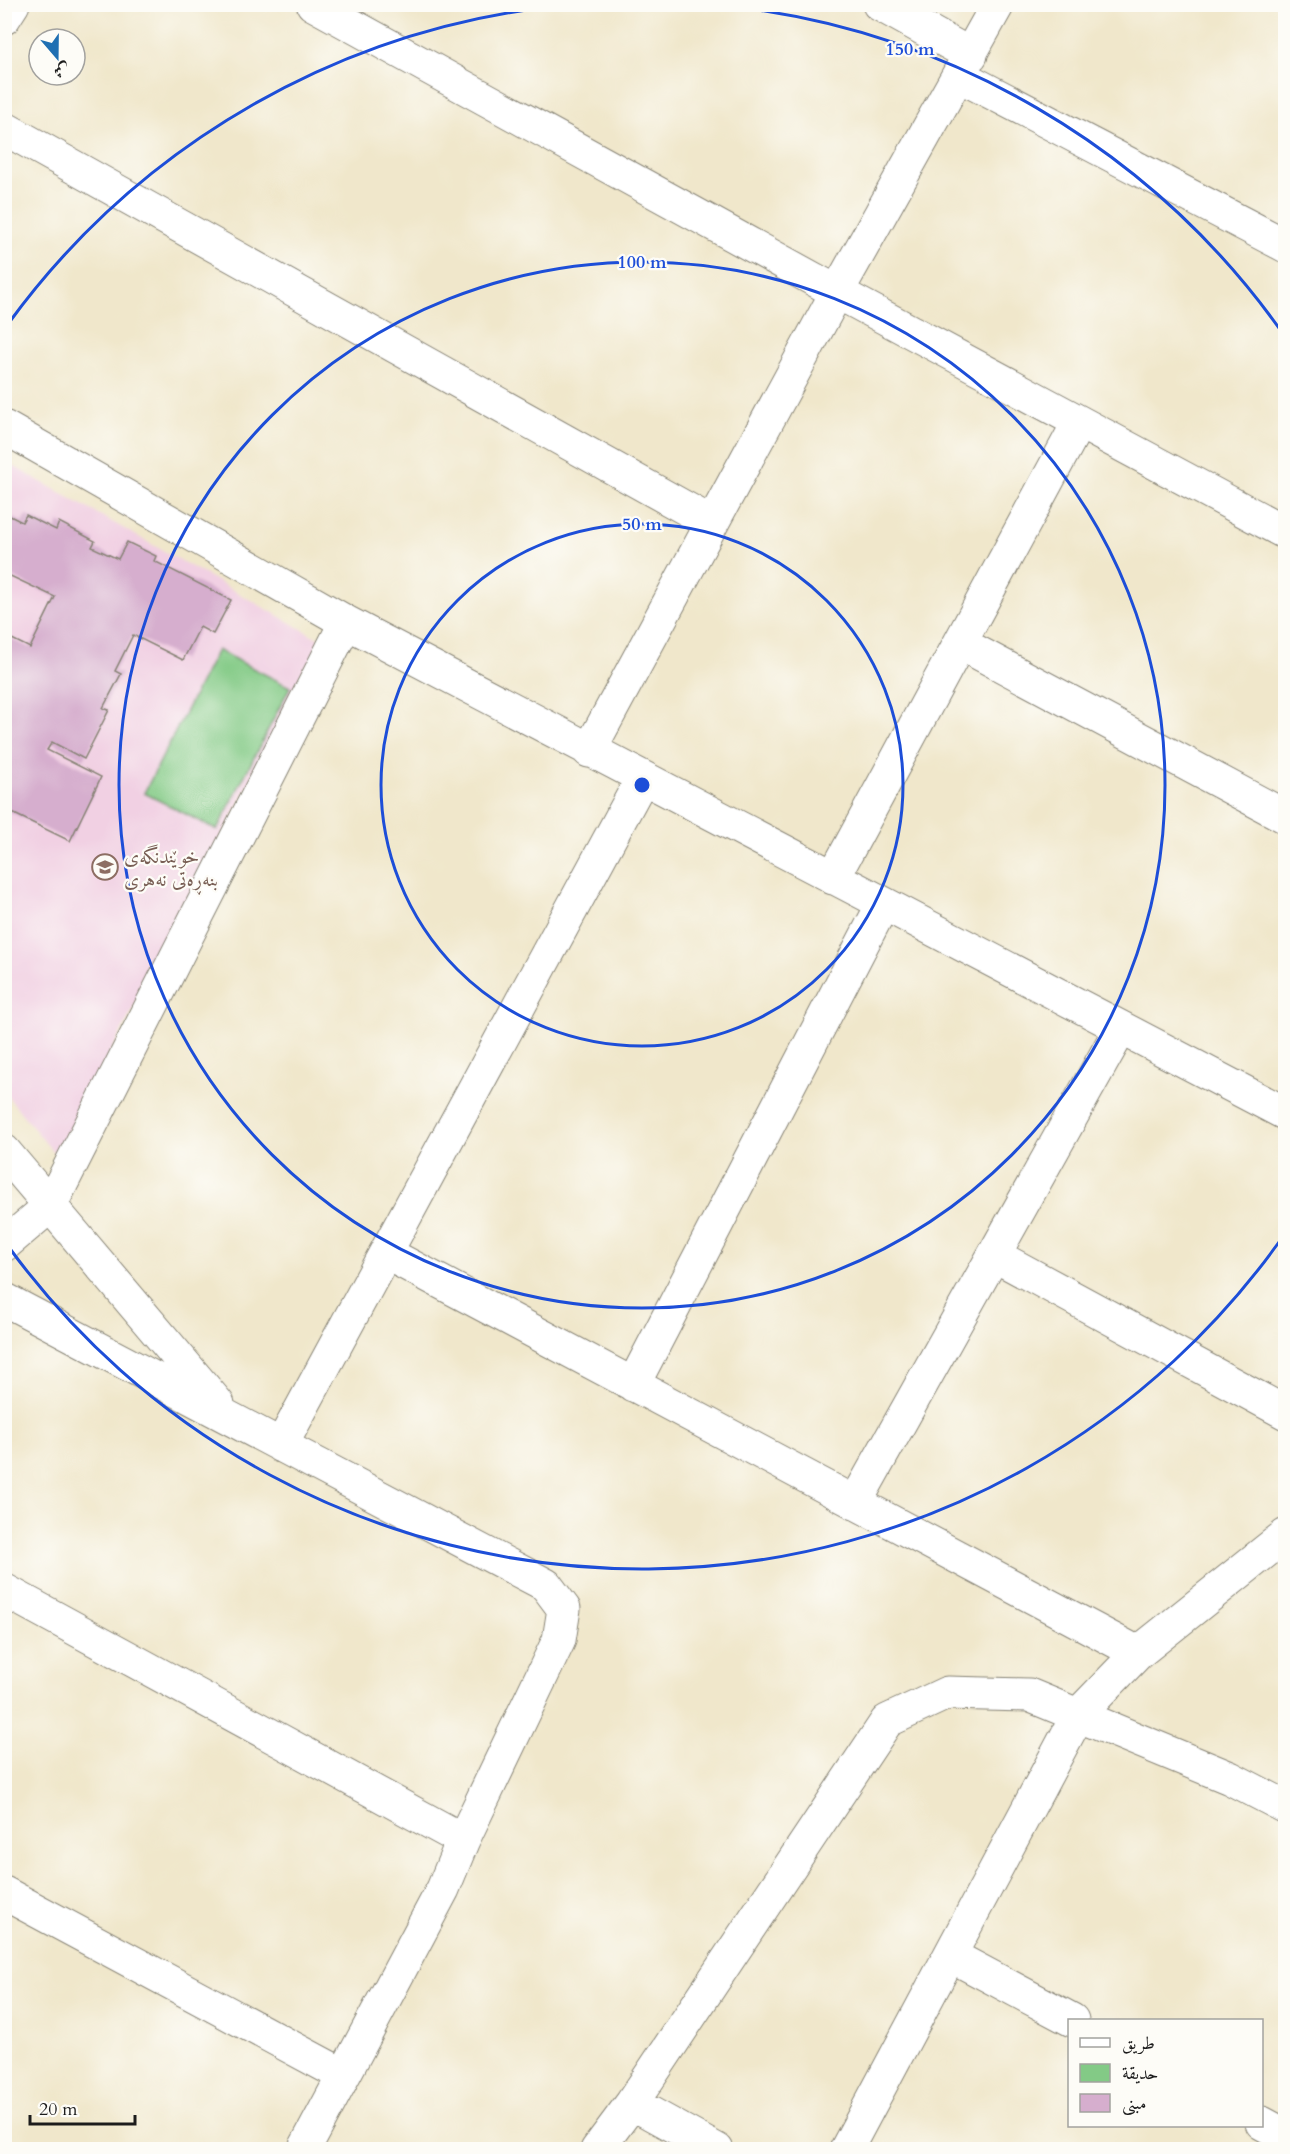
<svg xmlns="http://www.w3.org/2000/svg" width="1290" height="2154" font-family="Cardo,Amiri,serif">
  <rect width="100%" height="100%" fill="#fdfcf7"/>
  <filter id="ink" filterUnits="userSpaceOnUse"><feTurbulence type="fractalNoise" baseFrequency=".0167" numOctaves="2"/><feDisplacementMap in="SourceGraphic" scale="12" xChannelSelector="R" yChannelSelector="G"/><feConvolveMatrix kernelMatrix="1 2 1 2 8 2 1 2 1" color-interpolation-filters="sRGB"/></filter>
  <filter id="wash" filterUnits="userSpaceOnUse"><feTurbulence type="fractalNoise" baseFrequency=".008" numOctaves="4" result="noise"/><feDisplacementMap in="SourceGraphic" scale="24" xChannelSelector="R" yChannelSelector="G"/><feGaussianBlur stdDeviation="1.35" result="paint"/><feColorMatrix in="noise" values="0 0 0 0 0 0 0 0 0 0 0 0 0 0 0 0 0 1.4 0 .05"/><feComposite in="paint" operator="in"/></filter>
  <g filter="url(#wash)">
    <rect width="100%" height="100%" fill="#f0e7cb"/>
    <!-- built -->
    <path fill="#f1d0e3" d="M4 461 323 641 57 1157 5 1093Z"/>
    <!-- green -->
    <path fill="#83ca86" stroke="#507351" stroke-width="1.5" d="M217 650 290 687 217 830 144 793Z"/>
    <g id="blocks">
      <!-- building -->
      <path fill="#d6aece" d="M4 513 22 522 26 515 56 530 59 522 95 541 92 547 118 559 127 542 156 556 154 561 231 600 213 634 200 627 183 660 133 635 115 671 121 674 103 708 109 710 84 759 52 742 47 750 101 777 70 841 4 809V635L30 648 55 597 4 573Z"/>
    </g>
  </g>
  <g filter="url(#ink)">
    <use href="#blocks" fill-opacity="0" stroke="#868274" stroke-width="1.5"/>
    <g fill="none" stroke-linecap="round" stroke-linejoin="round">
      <!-- minor casing -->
      <g stroke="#868274" stroke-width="35">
        <path id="minor" d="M313 4 837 292 1286 533
          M879 4 971 55
          M4 18 13 4
          M960 76 1286 246
          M4 128 712 523
          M4 427 346 622 1286 1114
          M960 643 1286 817
          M589 751 837 292 998 4
          M833 878 1079 422
          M4 1151 218 1404
          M4 1245 50 1206 346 622
          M386 1253 1138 1653
          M994 1255 1286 1413
          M4 1299 546 1585 564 1609 559 1640 463 1840 443 1889 304 2150
          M633 1385 883 904
          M281 1446 642 779
          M855 1503 1121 1028
          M4 1590 463 1840
          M4 1893 343 2075
          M950 1955 1072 2020
          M632 2103 717 2150
          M1262 2123 1286 2136
          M597 2150 632 2103 887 1721 947 1693 1029 1695 1230 1778 1286 1807
          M846 2150 1078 1715 1138 1653 1286 1535"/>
      </g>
      <!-- minor -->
      <use href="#minor" stroke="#fff" stroke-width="33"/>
    </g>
  </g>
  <!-- distance rings -->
  <g fill="none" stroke="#1d4ed8" stroke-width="3">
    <circle cx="642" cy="785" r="261"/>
    <circle cx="642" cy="785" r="523"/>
    <path d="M1284 1235A784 784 0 0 1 8 1246M8 324A784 784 0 0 1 567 5M717 5A784 784 0 0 1 1284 335"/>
  </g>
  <!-- icons -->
  <defs>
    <g id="school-ring" transform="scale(1.35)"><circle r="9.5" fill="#fdfcf7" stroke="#8d6e63" stroke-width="1.5"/><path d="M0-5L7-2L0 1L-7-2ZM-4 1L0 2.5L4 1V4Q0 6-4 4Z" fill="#8d6e63"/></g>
  </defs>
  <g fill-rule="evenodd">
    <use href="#school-ring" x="105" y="867"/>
  </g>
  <g text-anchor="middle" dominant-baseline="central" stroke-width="4.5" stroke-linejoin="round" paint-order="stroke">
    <!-- education labels -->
    <g font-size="20" fill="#785e54" stroke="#fdfcf7" text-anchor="start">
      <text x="124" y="856">خوێندنگەی<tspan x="124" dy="23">بنەڕەتی نەهری</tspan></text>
    </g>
  </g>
  <circle cx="642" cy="785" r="9" fill="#1d4ed8" stroke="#fdfcf7" stroke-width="3"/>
  <g font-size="18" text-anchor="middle" font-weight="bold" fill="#1d4ed8" stroke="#fdfcf7" stroke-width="4.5" stroke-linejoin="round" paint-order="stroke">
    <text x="910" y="55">150 m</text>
    <text x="642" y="268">100 m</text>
    <text x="642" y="530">50 m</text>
  </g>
  <!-- margin -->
  <rect width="1290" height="2154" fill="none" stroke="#fdfcf7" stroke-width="24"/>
  <!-- legend -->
  <rect x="1068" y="2019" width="195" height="108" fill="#fdfcf7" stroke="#a3a29f" stroke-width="1.5"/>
  <rect x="1080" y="2038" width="30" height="9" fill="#ffffff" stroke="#a3a29f" stroke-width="1.5"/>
  <text x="1122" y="2049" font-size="18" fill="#1c1c1c">طريق</text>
  <rect x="1080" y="2064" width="30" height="18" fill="#83ca86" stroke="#a3a29f" stroke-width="1.5"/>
  <text x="1122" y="2079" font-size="18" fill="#1c1c1c">حديقة</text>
  <rect x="1080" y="2094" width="30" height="18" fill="#d6aece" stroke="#a3a29f" stroke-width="1.5"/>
  <text x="1122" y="2109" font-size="18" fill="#1c1c1c">مبنى</text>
  <!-- north arrow -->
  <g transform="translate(57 57) rotate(160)"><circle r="28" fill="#fdfcf7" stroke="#a3a29f" stroke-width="1.5"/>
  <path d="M0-4.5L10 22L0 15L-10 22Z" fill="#1f6fb2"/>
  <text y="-9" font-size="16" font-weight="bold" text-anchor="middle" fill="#1c1c1c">ش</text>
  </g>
  <!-- scale -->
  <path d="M30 2115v9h105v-9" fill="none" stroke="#1c1c1c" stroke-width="3"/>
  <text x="39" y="2115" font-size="18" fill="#1c1c1c" stroke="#fdfcf7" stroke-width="4.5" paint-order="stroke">20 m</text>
</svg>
